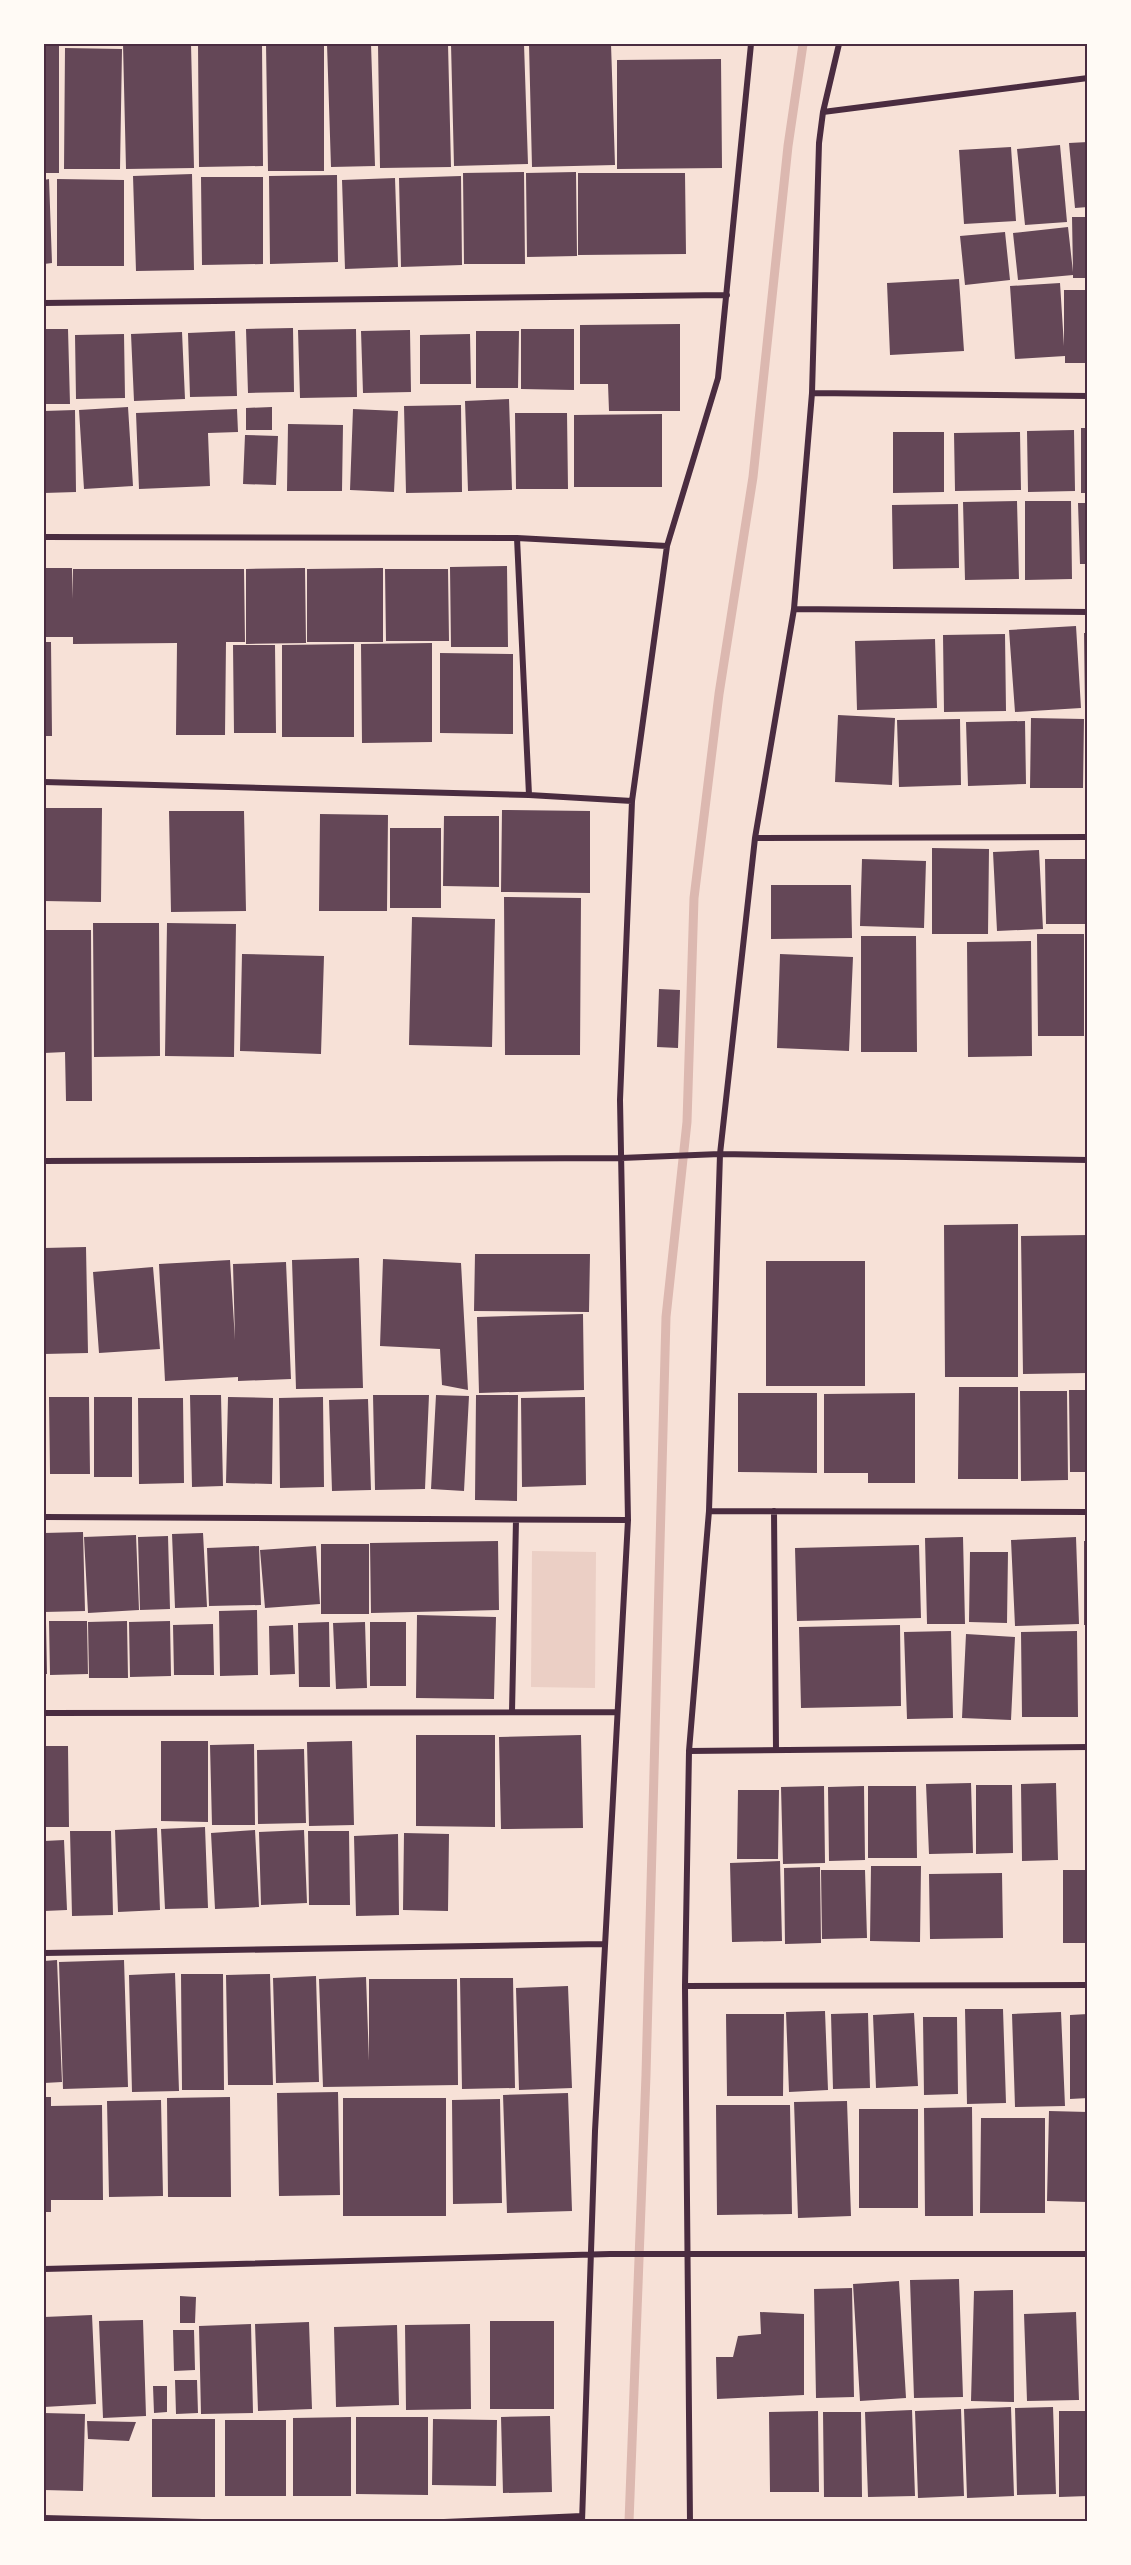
<svg xmlns="http://www.w3.org/2000/svg" width="1131" height="2565" font-family="Manrope,sans-serif">
  <rect width="100%" height="100%" fill="#f7e1d7"/>
  <!-- green -->
  <path fill="#ebcfc5" d="M532 1551 596 1552 595 1688 531 1687Z"/>
  <g fill="none" stroke-linecap="round" stroke-linejoin="round">
    <!-- stream -->
    <path stroke="#dcb8b0" stroke-width="9" d="M629 2522 646 2075 666 1317 687 1122 694 898 719 694 753 477 788 146 803 44"/>
  </g>
  <!-- building -->
  <path fill="#644757" d="M44 44H59V173H44Z
    M123 44H191L194 168 126 169Z
    M198 44H262L263 166 199 167Z
    M266 44H324V171H268Z
    M327 44H371L375 166 331 167Z
    M448 44 451 167 380 168 378 45Z
    M451 44H524L528 164 454 166Z
    M529 44H611L615 165 532 167Z
    M65 48 122 49 120 169H64Z
    M721 59 722 168 617 169V60Z
    M1088 142V207L1075 208 1069 143Z
    M1060 145 1067 222 1025 225 1017 149Z
    M1011 147 1016 221 964 224 959 150Z
    M524 172 525 264H464L463 173Z
    M576 172 577 256 527 257 526 173Z
    M578 173H685L686 254 578 255Z
    M192 174 194 270 136 271 133 176Z
    M337 175 338 262 270 264 269 176Z
    M461 176 462 265 401 267 399 178Z
    M201 177H263V264L202 265Z
    M395 178 398 267 345 269 342 180Z
    M49 179 52 263 44 264V180Z
    M57 179 124 180V266H57Z
    M1072 217H1088V278H1073V275L1018 280 1013 233 1068 227 1073 272Z
    M1005 232 1010 280 965 285 960 236Z
    M959 279 964 351 890 355 887 283Z
    M1060 283 1064 346V290H1088V363H1065V356L1015 359 1010 286Z
    M680 324V411H609L608 384H580V325Z
    M293 328 294 392 248 393 246 329Z
    M44 329H68L70 404H44Z
    M356 329 357 397 300 398 298 330Z
    M521 329H574V390L521 389Z
    M410 330 411 392 363 393 361 331Z
    M235 331 237 396 190 397 188 333Z
    M476 331H519L518 388H476Z
    M182 332 185 399 134 401 131 334Z
    M124 334 125 398 76 399 75 335Z
    M470 334 471 384H420V335Z
    M509 399 512 490 468 491 465 401Z
    M461 405 462 492 406 493 404 406Z
    M128 407 133 486 84 489 79 410Z
    M272 407V430H246V408Z
    M237 409 238 432 208 433 210 486 139 489 136 413Z
    M353 409 398 411 394 492 350 490Z
    M75 410 76 492 44 493V411Z
    M515 413H567L568 489H516Z
    M662 414V487H574V415Z
    M288 424 343 425 342 491H287Z
    M1081 428H1088V493H1081Z
    M1074 430 1075 491 1028 492 1027 431Z
    M893 432H944V492L893 493Z
    M1020 432 1021 490 955 491 954 433Z
    M245 435 278 436 276 485 243 484Z
    M1017 501 1019 579 965 580 963 502Z
    M1025 501H1071L1072 579 1025 580Z
    M1078 503H1088V564H1080Z
    M958 504 959 568 893 569 892 505Z
    M507 566 508 647H451L450 567Z
    M44 568H72V599L73 569H244L245 642H226L225 735H176L177 643 73 644V637H44Z
    M305 568 306 643 246 644V569Z
    M383 568V642H307V569Z
    M385 569H448L449 641H386Z
    M1076 626 1081 708 1015 712 1009 630Z
    M1084 633H1088V708H1085Z
    M1005 634 1006 711 944 712 943 635Z
    M935 639 937 708 857 710 855 641Z
    M44 642H51L52 736H44Z
    M432 643V742L362 743 361 644Z
    M354 644V737H282V645Z
    M233 645H275L276 733H234Z
    M440 653 513 654V734L440 733Z
    M838 715 895 718 892 785 835 782Z
    M1031 718 1084 719 1083 788H1030Z
    M960 719 961 785 899 787 897 720Z
    M1025 721 1026 784 968 786 966 722Z
    M44 808H102L101 902 44 901Z
    M502 810 590 811V893L501 892Z
    M169 811H244L246 911 171 912Z
    M320 814 388 815 387 911H319Z
    M444 816H499V887L443 886Z
    M390 828H441V908H390Z
    M932 848 989 849 988 934H932Z
    M1039 850 1043 929 997 931 993 852Z
    M862 859 926 861 924 928 860 926Z
    M1045 859H1088V924H1046Z
    M771 885H851L852 938 771 939Z
    M504 897 581 898 580 1055H505Z
    M412 917 495 919 492 1047 409 1045Z
    M93 923H159L160 1056 94 1057Z
    M167 923 236 924 234 1057 165 1056Z
    M44 930H91L92 1101H66L65 1052 44 1053Z
    M1037 934H1084V1036H1038Z
    M861 936H916L917 1052H861Z
    M1031 941 1032 1056 968 1057 967 942Z
    M242 954 324 956 321 1054 240 1051Z
    M780 954 853 957 849 1051 777 1048Z
    M659 989 680 990 678 1048 657 1047Z
    M1018 1224V1377H945L944 1225Z
    M1088 1235V1373L1023 1374 1021 1236Z
    M86 1247 88 1353 44 1354V1248Z
    M475 1254H590L589 1312 474 1311Z
    M359 1258 363 1388 296 1389 292 1260Z
    M383 1259 461 1263 468 1390 442 1385 440 1349 380 1346Z
    M230 1260 235 1340 233 1264 286 1262 291 1379 238 1381V1377L165 1381 159 1264Z
    M766 1261H865V1386H766Z
    M153 1267 160 1349 99 1353 93 1272Z
    M583 1314 584 1390 479 1393 477 1317Z
    M959 1387H1018V1479H958Z
    M1069 1390H1088V1472H1070Z
    M1020 1391H1067L1068 1480 1021 1481Z
    M738 1393H817V1473L738 1472Z
    M915 1393V1483H868V1473H824V1394Z
    M190 1395H221L223 1486 192 1487Z
    M373 1395H429L425 1489 375 1490Z
    M436 1395 469 1396 464 1491 431 1489Z
    M476 1395H518L517 1501 475 1500Z
    M49 1397H89L90 1474H50Z
    M94 1397H132V1477H94Z
    M228 1397 273 1398 272 1484 226 1483Z
    M323 1397 324 1487 280 1488 279 1398Z
    M585 1397 586 1485 522 1487 521 1398Z
    M138 1398H183L184 1483 139 1484Z
    M368 1399 371 1490 332 1491 329 1400Z
    M83 1532 85 1611 44 1612V1533Z
    M203 1533 207 1607 175 1608 172 1534Z
    M136 1535 139 1610 88 1613 84 1537Z
    M168 1536 170 1609 140 1610 138 1537Z
    M963 1537 965 1624H927L925 1538Z
    M1076 1537 1079 1624 1015 1626 1011 1540Z
    M498 1541 499 1610 371 1613 370 1543Z
    M1084 1541H1088V1625H1084Z
    M321 1544H369V1614H321Z
    M919 1545 921 1618 797 1621 795 1548Z
    M259 1546 261 1605 209 1606 207 1548Z
    M316 1546 320 1604 265 1608 260 1550Z
    M970 1552H1008L1007 1623 969 1622Z
    M257 1610 258 1675 220 1676 219 1611Z
    M417 1615 496 1617 494 1699 416 1698Z
    M49 1621H87L88 1674 50 1675Z
    M127 1621 128 1678H89L88 1622Z
    M170 1621 171 1676 130 1677 129 1622Z
    M329 1622 330 1687H299L298 1623Z
    M365 1622 367 1688 336 1689 333 1623Z
    M370 1622H406V1686H370Z
    M44 1623H46L47 1674H44Z
    M213 1624 214 1675H174L173 1625Z
    M293 1625 295 1674 270 1675 269 1626Z
    M900 1625 901 1706 801 1708 799 1627Z
    M951 1631 953 1718 907 1719 904 1632Z
    M1077 1631 1078 1717H1022L1021 1632Z
    M966 1634 1015 1637 1011 1720 962 1718Z
    M416 1735H495V1827L416 1826Z
    M581 1735 583 1828 501 1829 499 1737Z
    M161 1741H208V1822L161 1821Z
    M352 1741 354 1825 309 1826 307 1742Z
    M254 1744 255 1825H212L210 1745Z
    M44 1746H68L69 1827H44Z
    M304 1749 306 1823 258 1824 257 1750Z
    M971 1783 973 1853 929 1854 926 1784Z
    M1056 1783 1058 1860 1022 1861 1021 1784Z
    M976 1785H1012L1013 1853 976 1854Z
    M824 1786 825 1863 783 1864 781 1787Z
    M864 1786 865 1860 829 1861 828 1787Z
    M868 1786H916L917 1858H868Z
    M738 1790H779L778 1859H737Z
    M205 1827 208 1908 165 1909 161 1829Z
    M157 1828 160 1910 118 1912 115 1830Z
    M255 1830 259 1907 215 1909 211 1833Z
    M304 1830 307 1903 261 1905 259 1832Z
    M70 1831H111L113 1915 72 1916Z
    M308 1831H349L350 1905H309Z
    M404 1833 449 1834 448 1911 403 1910Z
    M398 1834 399 1915 356 1916 354 1836Z
    M64 1840 67 1910 44 1911V1841Z
    M780 1861 782 1941 732 1942 730 1863Z
    M871 1866H921L920 1942 870 1941Z
    M820 1867 821 1943 785 1944 784 1868Z
    M821 1870H865L867 1938 822 1939Z
    M1063 1870H1088V1943H1063Z
    M1002 1873 1003 1938 930 1939 929 1874Z
    M57 1960 62 2082 44 2083V1961Z
    M124 1960 128 2087 63 2089 59 1962Z
    M175 1973 179 2091 132 2092 129 1975Z
    M181 1974H223L224 2090H182Z
    M270 1974 273 2085H228L226 1975Z
    M316 1976 319 2082 276 2083 273 1978Z
    M366 1977 369 2061V1979H457L458 2085 323 2087 319 1979Z
    M460 1978H513L515 2088 462 2089Z
    M568 1986 572 2088 519 2090 516 1988Z
    M965 2009H1003L1006 2103 967 2104Z
    M825 2011 828 2090 789 2092 786 2012Z
    M1061 2012 1065 2106 1015 2107 1012 2014Z
    M868 2013 870 2088 833 2089 831 2014Z
    M914 2013 918 2086 876 2088 873 2015Z
    M726 2014H784L783 2096H727Z
    M1088 2014V2098L1070 2099V2015Z
    M923 2017H957L958 2094 924 2095Z
    M338 2092 340 2195 279 2196 277 2093Z
    M568 2093 572 2211 507 2213 503 2095Z
    M44 2097H51V2106L102 2105 103 2200H51V2212H44Z
    M230 2097 231 2197H168L167 2098Z
    M343 2098H446V2216H343Z
    M500 2099 502 2203 453 2204 452 2100Z
    M161 2100 163 2196 109 2197 107 2101Z
    M847 2101 851 2216 798 2218 794 2102Z
    M716 2105H790L792 2214 717 2215Z
    M972 2107 973 2216H925L924 2108Z
    M859 2109H918V2208H859Z
    M1049 2111 1088 2112V2202L1047 2201Z
    M981 2118H1045V2213H980Z
    M959 2279 963 2397 914 2398 910 2280Z
    M899 2281 906 2398 860 2401 853 2284Z
    M852 2288 854 2397 816 2398 814 2289Z
    M1013 2290 1014 2402 971 2401 974 2291Z
    M180 2296 196 2297 195 2323H180Z
    M760 2312 804 2314V2395L717 2399 716 2357H733L738 2336 761 2334Z
    M1076 2312 1079 2400 1027 2401 1024 2314Z
    M92 2315 96 2404 44 2407V2317Z
    M143 2320 146 2416 103 2418 99 2321Z
    M490 2321H554V2409H490Z
    M309 2322 312 2409 258 2411 255 2324Z
    M251 2324 253 2413 201 2414 199 2326Z
    M470 2324 471 2409 406 2410 405 2325Z
    M397 2325 399 2405 336 2407 334 2327Z
    M173 2330H194L195 2370 174 2371Z
    M175 2380H197L198 2413 176 2414Z
    M153 2386H167V2412L154 2413Z
    M1011 2407 1014 2496 967 2498 964 2409Z
    M1053 2407 1056 2494 1017 2495 1015 2408Z
    M961 2409 964 2496 918 2498 915 2411Z
    M912 2410 915 2496 868 2497 865 2412Z
    M818 2411 819 2492H770L769 2412Z
    M1059 2411H1088V2496L1059 2497Z
    M823 2412H861L862 2497H824Z
    M44 2413 85 2414 83 2491 44 2490Z
    M550 2416 552 2492 503 2493 501 2417Z
    M351 2417V2496H293V2418Z
    M356 2417H428V2495L356 2494Z
    M152 2419H215V2497H152Z
    M433 2419 497 2420 496 2486 432 2485Z
    M225 2420H286V2496H225Z
    M87 2421 136 2422 129 2441 88 2439Z"/>
  <g fill="none" stroke-linecap="round" stroke-linejoin="round">
    <!-- minor -->
    <path stroke="#4a2c40" stroke-width="6" d="M823 112 1088 78
      M44 303 727 295
      M812 393 1088 396
      M44 537 517 538 667 546
      M517 538 529 795
      M794 609 1088 612
      M44 782 529 795 632 801
      M755 838 1088 837
      M44 1161 621 1158 720 1154 1088 1160
      M709 1511 1088 1512
      M774 1511 776 1750
      M44 1517 628 1520
      M512 1712 516 1520
      M44 1713 615 1712
      M689 1751 1088 1747
      M44 1953 604 1944
      M685 1986 1088 1985
      M44 2269 610 2254H1088
      M44 2518 202 2522
      M444 2522 582 2516
      M582 2522 595 2131 628 1520 620 1100 632 801 667 546 718 378 751 44
      M690 2522 685 1986 689 1751 709 1511 720 1154 755 838 794 609 812 393 819 143 823 112 839 44"/>
  </g>
  <!-- border -->
  <rect width="1131" height="2565" fill="none" stroke="#fffaf5" stroke-width="90"/>
  <rect x="45" y="45" width="1041" height="2475" fill="none" stroke="#4a2c40" stroke-width="2"/>
</svg>
